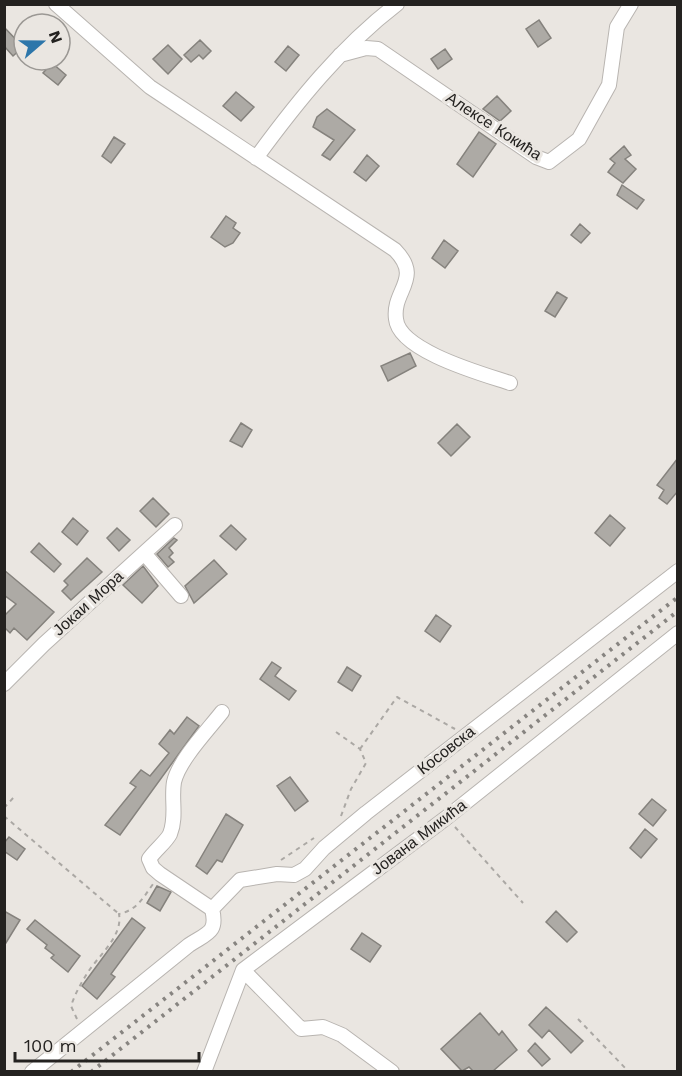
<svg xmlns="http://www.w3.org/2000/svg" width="682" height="1076" font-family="'Work Sans',sans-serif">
  <rect width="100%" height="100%" fill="#eae6e1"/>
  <!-- building -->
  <path fill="#adaaa5" stroke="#85827d" stroke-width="1.5" d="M539 20 551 38 538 47 526 29Z
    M4 27 23 47 13 56 4 46Z
    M200 40 211 51 203 59 199 55 191 62 184 55Z
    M168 45 182 59 168 74 153 59Z
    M288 46 299 55 286 71 275 62Z
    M445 49 452 59 438 69 431 59Z
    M52 63 66 75 58 85 43 73Z
    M236 92 254 107 241 121 223 106Z
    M497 96 511 111 500 121 483 109Z
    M327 109 355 130 330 160 322 155 334 140 313 127 317 117Z
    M479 132 496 144 473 177 457 164Z
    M114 137 125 144 111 163 102 156Z
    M624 146 631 155 625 159 636 169 623 183 608 172 615 163 610 159Z
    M367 155 379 166 366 181 354 172Z
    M622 185 644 200 637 209 617 195Z
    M226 216 236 223 233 228 240 233 233 243 225 247 211 237Z
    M580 224 590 233 581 243 571 235Z
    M444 240 458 251 445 268 432 258Z
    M557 292 567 298 555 317 545 311Z
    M410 353 416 366 388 381 381 366Z
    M241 423 252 430 242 447 230 441Z
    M457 424 470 437 451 456 438 443Z
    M678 458V491L667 504 659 498 664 490 657 485Z
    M153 498 169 514 156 527 140 511Z
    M610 515 625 528 610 546 595 533Z
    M73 518 88 531 77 545 62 532Z
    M231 525 246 539 236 550 220 536Z
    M117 528 130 540 119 551 107 538Z
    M174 538 177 540 169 548 173 553 169 557 174 562 168 567 157 554Z
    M39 543 61 564 54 572 31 552Z
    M87 558 102 572 71 600 62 591 68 585 64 581Z
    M214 560 227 574 194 603 185 586Z
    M143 566 158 586 142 603 123 585Z
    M4 570 54 612 27 640 14 628 10 633 4 627V616L16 604 4 595Z
    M436 615 451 626 440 642 425 631Z
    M272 662 281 668 275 676 296 691 289 700 260 679Z
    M347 667 361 676 352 691 338 682Z
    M187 717 199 726 120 835 105 825 136 787 130 783 141 770 150 776 169 753 159 744 170 730 174 734Z
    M290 777 308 801 295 811 277 786Z
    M652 799 666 810 653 826 639 814Z
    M226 814 243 825 222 862 217 860 207 874 196 866Z
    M645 829 657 839 641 858 630 848Z
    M9 837 25 849 17 860 4 851V843Z
    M157 886 171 892 160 911 147 903Z
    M4 911 20 920 4 946Z
    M556 911 577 932 567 942 546 922Z
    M132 918 145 928 111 974 115 977 97 999 82 986Z
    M35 920 80 956 68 972 51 958 54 955 45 948 47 945 27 929Z
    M362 933 381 946 370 962 351 949Z
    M546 1007 583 1041 571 1053 549 1030 542 1038 529 1025Z
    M480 1013 499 1035 502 1031 517 1050 493 1071H473L469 1067 462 1071 441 1049Z
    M535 1043 550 1059 542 1066 528 1051Z"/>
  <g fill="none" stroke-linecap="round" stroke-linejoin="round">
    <!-- minor casing -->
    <g stroke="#b8b4b0" stroke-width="16">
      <path id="minor" d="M56 4 150 87 395 250C423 279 392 290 396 319 399 351 483 374 510 383
        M340 55 366 48 378 49 536 157 549 162 579 139 609 85 617 27 631 4
        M256 158C297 102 341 47 397 4
        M144 553 181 596
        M4 684 44 644 175 525
        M212 909 240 880 277 874 294 875 305 869 324 848 366 813 678 571
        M243 970 301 1029 323 1027 342 1035 392 1072
        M32 1072 189 945C207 933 218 933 212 909L160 874 153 868 149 859C155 850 166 842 170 834 177 817 171 799 174 782 179 760 208 730 222 712
        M204 1072 243 970 446 818 678 633"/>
    </g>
    <!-- path -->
    <path stroke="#aba8a4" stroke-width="2" stroke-dasharray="4.5 4.5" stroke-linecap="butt" d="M336 732 360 749 366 763 351 789 341 816
      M360 749 397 697 455 729
      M4 808 14 797
      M4 816 119 914
      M455 827 523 903
      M281 860 314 838
      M77 1019 71 1006C75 994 81 983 88 972 99 955 123 936 119 914 137 910 143 898 153 884
      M578 1019 629 1072"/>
    <!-- minor -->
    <use href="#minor" stroke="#fff" stroke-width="14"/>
    <!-- rail -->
    <path stroke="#878480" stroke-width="4" stroke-dasharray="3 6" stroke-linecap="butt" d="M71 1072 678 597
      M91 1072 678 611"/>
  </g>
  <g text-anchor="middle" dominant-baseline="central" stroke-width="6" stroke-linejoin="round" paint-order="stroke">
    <!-- street labels -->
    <g font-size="16" fill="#242220" stroke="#eae6e1">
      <text transform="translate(494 126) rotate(33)">Алексе Кокића</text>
      <text transform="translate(88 603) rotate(-42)">Јокаи Мора</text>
      <text transform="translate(446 750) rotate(-38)">Косовска</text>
      <text transform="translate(419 837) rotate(-37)">Јована Микића</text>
    </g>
  </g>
  <!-- border -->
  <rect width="682" height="1076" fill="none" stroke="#242220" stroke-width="12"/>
  <!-- north arrow -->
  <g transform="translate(42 42) rotate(70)"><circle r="28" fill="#eae6e1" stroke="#9b9894" stroke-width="1.5"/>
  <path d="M0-4.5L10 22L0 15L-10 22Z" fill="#2d76aa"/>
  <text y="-9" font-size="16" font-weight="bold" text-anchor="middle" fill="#242220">N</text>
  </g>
  <!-- scale -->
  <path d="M15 1052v9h184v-9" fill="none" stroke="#242220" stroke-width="3"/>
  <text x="24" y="1052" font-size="18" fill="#242220" stroke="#eae6e1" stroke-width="4.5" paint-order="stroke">100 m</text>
</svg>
